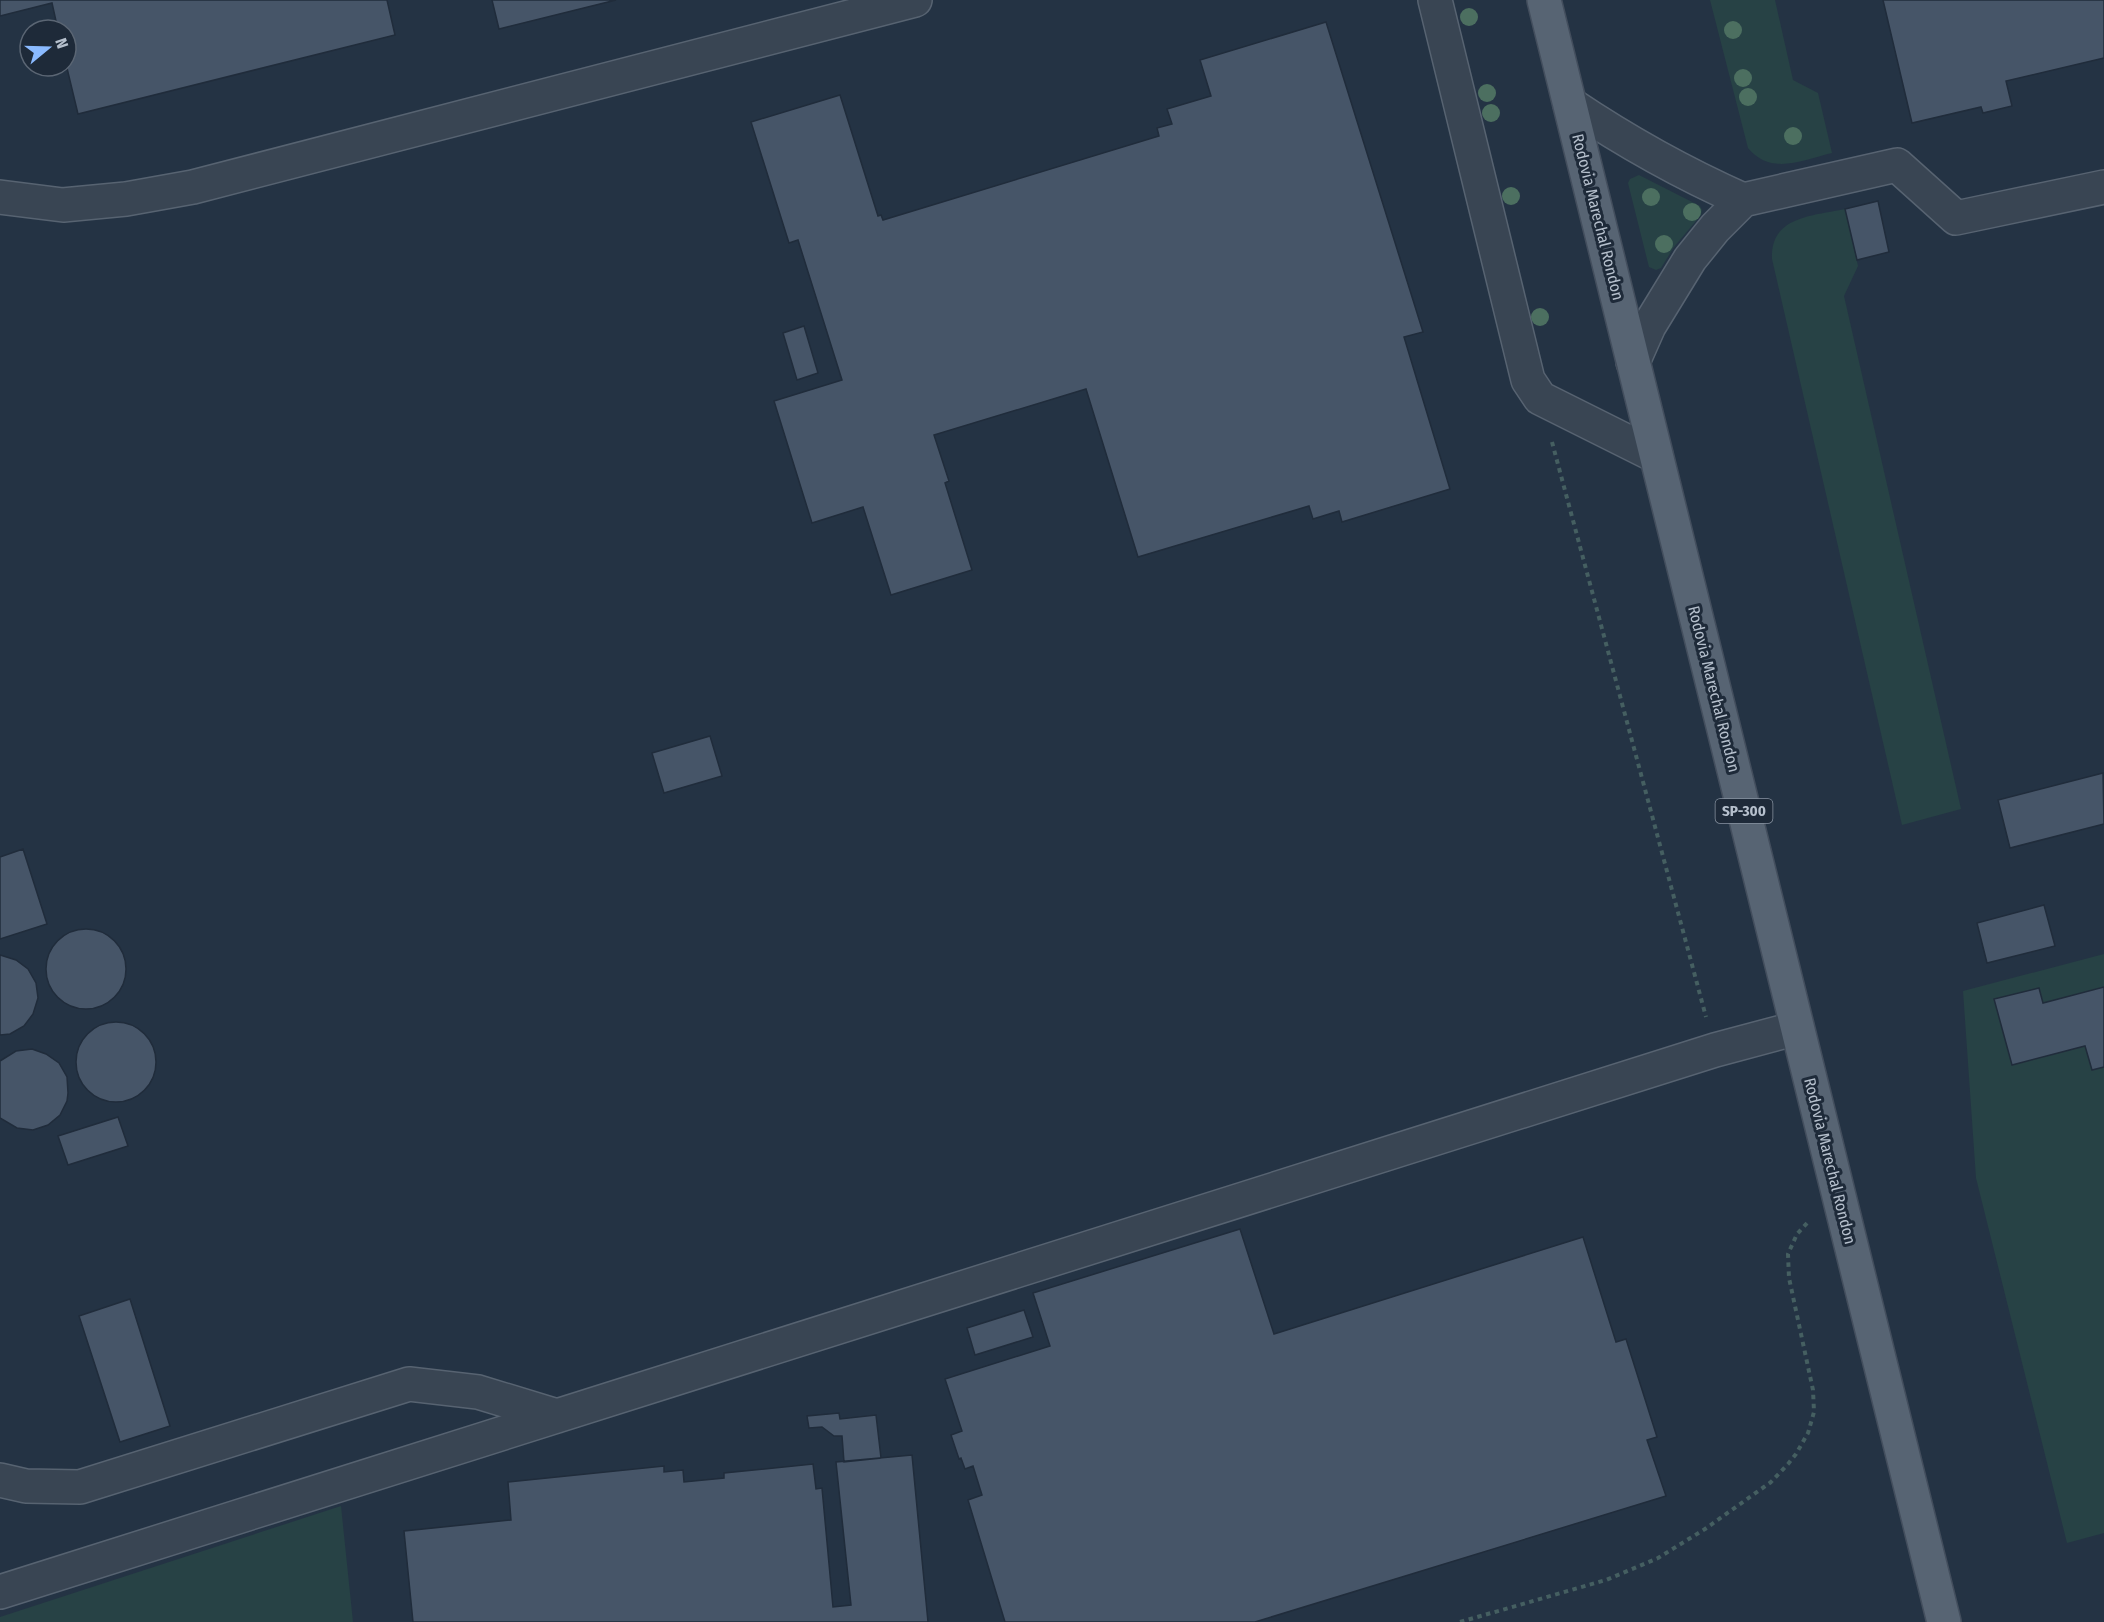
<svg xmlns="http://www.w3.org/2000/svg" width="2104" height="1622" font-family="'Fira Sans Condensed',sans-serif">
  <rect width="100%" height="100%" fill="#243344"/>
  <!-- green -->
  <path fill="#274245" d="M1710 0H1775L1793 80 1818 93 1832 153C1802 160 1771 176 1748 148Z
    M1639 175 1700 206 1702 210 1701 215 1674 247 1661 268 1656 270 1649 267 1628 183 1630 179Z
    M1845 209 1858 266 1844 296 1961 809 1902 825 1772 259C1770 216 1813 216 1845 209Z
    M2104 954V1533L2067 1543 1976 1178 1963 991Z
    M341 1506 353 1622H0V1617Z"/>
  <!-- building -->
  <path fill="#465568" stroke="#202c3b" stroke-width="1.5" d="M0 0H387L395 35 78 114 66 64V30H58L52 3 0 16Z
    M492 0H616L499 29Z
    M1883 0H2104V58L2006 81 2012 106 1983 113 1981 107 1912 123Z
    M1326 22 1423 332 1404 337 1450 489 1342 522 1339 511 1313 519 1309 506 1138 557 1086 389 934 435 949 481 945 483 972 570 891 595 863 507 812 523 774 401 842 380 798 240 789 243 751 122 840 95 878 216 881 215 883 220 1159 136 1157 128 1172 124 1167 109 1211 96 1200 60Z
    M1878 201 1889 252 1857 260 1845 209Z
    M804 326 818 373 797 380 783 333Z
    M710 736 722 776 664 793 652 753Z
    M2103 773 2104 824 2010 848 1998 800Z
    M23 849 47 924 0 939V857Z
    M2044 905 2055 946 1987 963 1977 923Z
    M46 969a40 40 0 1 1 80 0a40 40 0 1 1-80 0Z
    M0 955 16 960 28 969 36 983 38 998 33 1014 24 1026 10 1034 0 1035Z
    M2104 987V1067L2092 1070 2085 1046 2012 1065 1994 999 2039 988 2043 1003Z
    M76 1062a40 40 0 1 1 80 0a40 40 0 1 1-80 0Z
    M32 1049 46 1054 59 1063 67 1077 68 1093 67 1101 60 1115 48 1125 33 1130 17 1128 0 1118V1061L16 1051Z
    M118 1117 128 1146 68 1165 58 1136Z
    M1240 1229 1274 1334 1583 1237 1616 1342 1626 1339 1657 1437 1647 1440 1666 1496 1255 1622H1005L968 1500 982 1495 973 1466 965 1469 961 1458 959 1459 951 1435 962 1431 945 1379 1050 1346 1033 1293Z
    M130 1299 170 1426 120 1442 79 1316Z
    M1024 1310 1033 1337 975 1355 967 1328Z
    M839 1413 840 1419 876 1415 881 1458 844 1462 842 1436H834L822 1427 809 1428 807 1416Z
    M912 1455 928 1622H413L404 1531 511 1520 508 1482 664 1466V1472L683 1470 684 1482 724 1478V1473L813 1464 816 1489 822 1488 833 1607 851 1605 836 1462Z"/>
  <g fill="none" stroke-linecap="round" stroke-linejoin="round">
    <!-- minor casing -->
    <g stroke="#576371" stroke-width="36">
      <path id="minor" d="M1435 0 1528 380 1540 398 1656 456
        M1570 104C1625 141 1682 173 1743 200
        M0 197 63 205 126 199 193 187 915 0
        M1633 362 1649 326 1690 259 1715 228 1743 200 1897 165 1956 218 2104 187
        M0 1480 26 1486 80 1487 409 1384 478 1392 557 1416
        M0 1592 1715 1050 1797 1028"/>
    </g>
    <!-- major casing -->
    <g stroke="#434e5d" stroke-width="36">
      <path id="major" d="M1544 0 1944 1622"/>
    </g>
    <!-- path -->
    <path stroke="#455f61" stroke-width="4" stroke-dasharray="4.5 4.5" stroke-linecap="butt" d="M1552 442 1706 1017
      M1460 1622 1606 1580 1658 1558 1705 1529 1771 1482 1788 1464 1796 1454 1808 1433 1814 1412 1813 1390 1789 1278 1788 1254 1797 1234 1809 1221"/>
    <!-- minor -->
    <use href="#minor" stroke="#394553" stroke-width="33"/>
    <!-- major -->
    <use href="#major" stroke="#576473" stroke-width="33"/>
  </g>
  <!-- trees -->
  <g fill="#4c6f60">
    <circle cx="1469" cy="17" r="9"/>
    <circle cx="1733" cy="30" r="9"/>
    <circle cx="1743" cy="78" r="9"/>
    <circle cx="1487" cy="93" r="9"/>
    <circle cx="1748" cy="97" r="9"/>
    <circle cx="1491" cy="113" r="9"/>
    <circle cx="1793" cy="136" r="9"/>
    <circle cx="1511" cy="196" r="9"/>
    <circle cx="1651" cy="197" r="9"/>
    <circle cx="1692" cy="212" r="9"/>
    <circle cx="1664" cy="244" r="9"/>
    <circle cx="1540" cy="317" r="9"/>
  </g>
  <g text-anchor="middle" dominant-baseline="central" stroke-width="6" stroke-linejoin="round" paint-order="stroke">
    <!-- shield labels -->
    <rect fill="#1e2a39" stroke="#8893a1" stroke-width="1.5" x="1715.5" y="799" width="57" height="24" rx="4.5"/>
    <g font-size="15" font-weight="bold" fill="#b6c0cd">
      <text x="1744" y="811">SP-300</text>
    </g>
    <!-- street labels -->
    <g font-size="16" fill="#b6c0cd" stroke="#1e2a39">
      <text transform="translate(1598 217) rotate(76)">Rodovia Marechal Rondon</text>
      <text transform="translate(1714 689) rotate(76)">Rodovia Marechal Rondon</text>
      <text transform="translate(1830 1161) rotate(76)">Rodovia Marechal Rondon</text>
    </g>
  </g>
  <!-- north arrow -->
  <g transform="translate(48 48) rotate(71)"><circle r="28" fill="#1e2a39" stroke="#5b6674" stroke-width="1.5"/>
  <path d="M0-4.5L10 22L0 15L-10 22Z" fill="#8abaff"/>
  <text y="-9" font-size="16" font-weight="bold" text-anchor="middle" fill="#b6c0cd">N</text>
  </g>
</svg>
